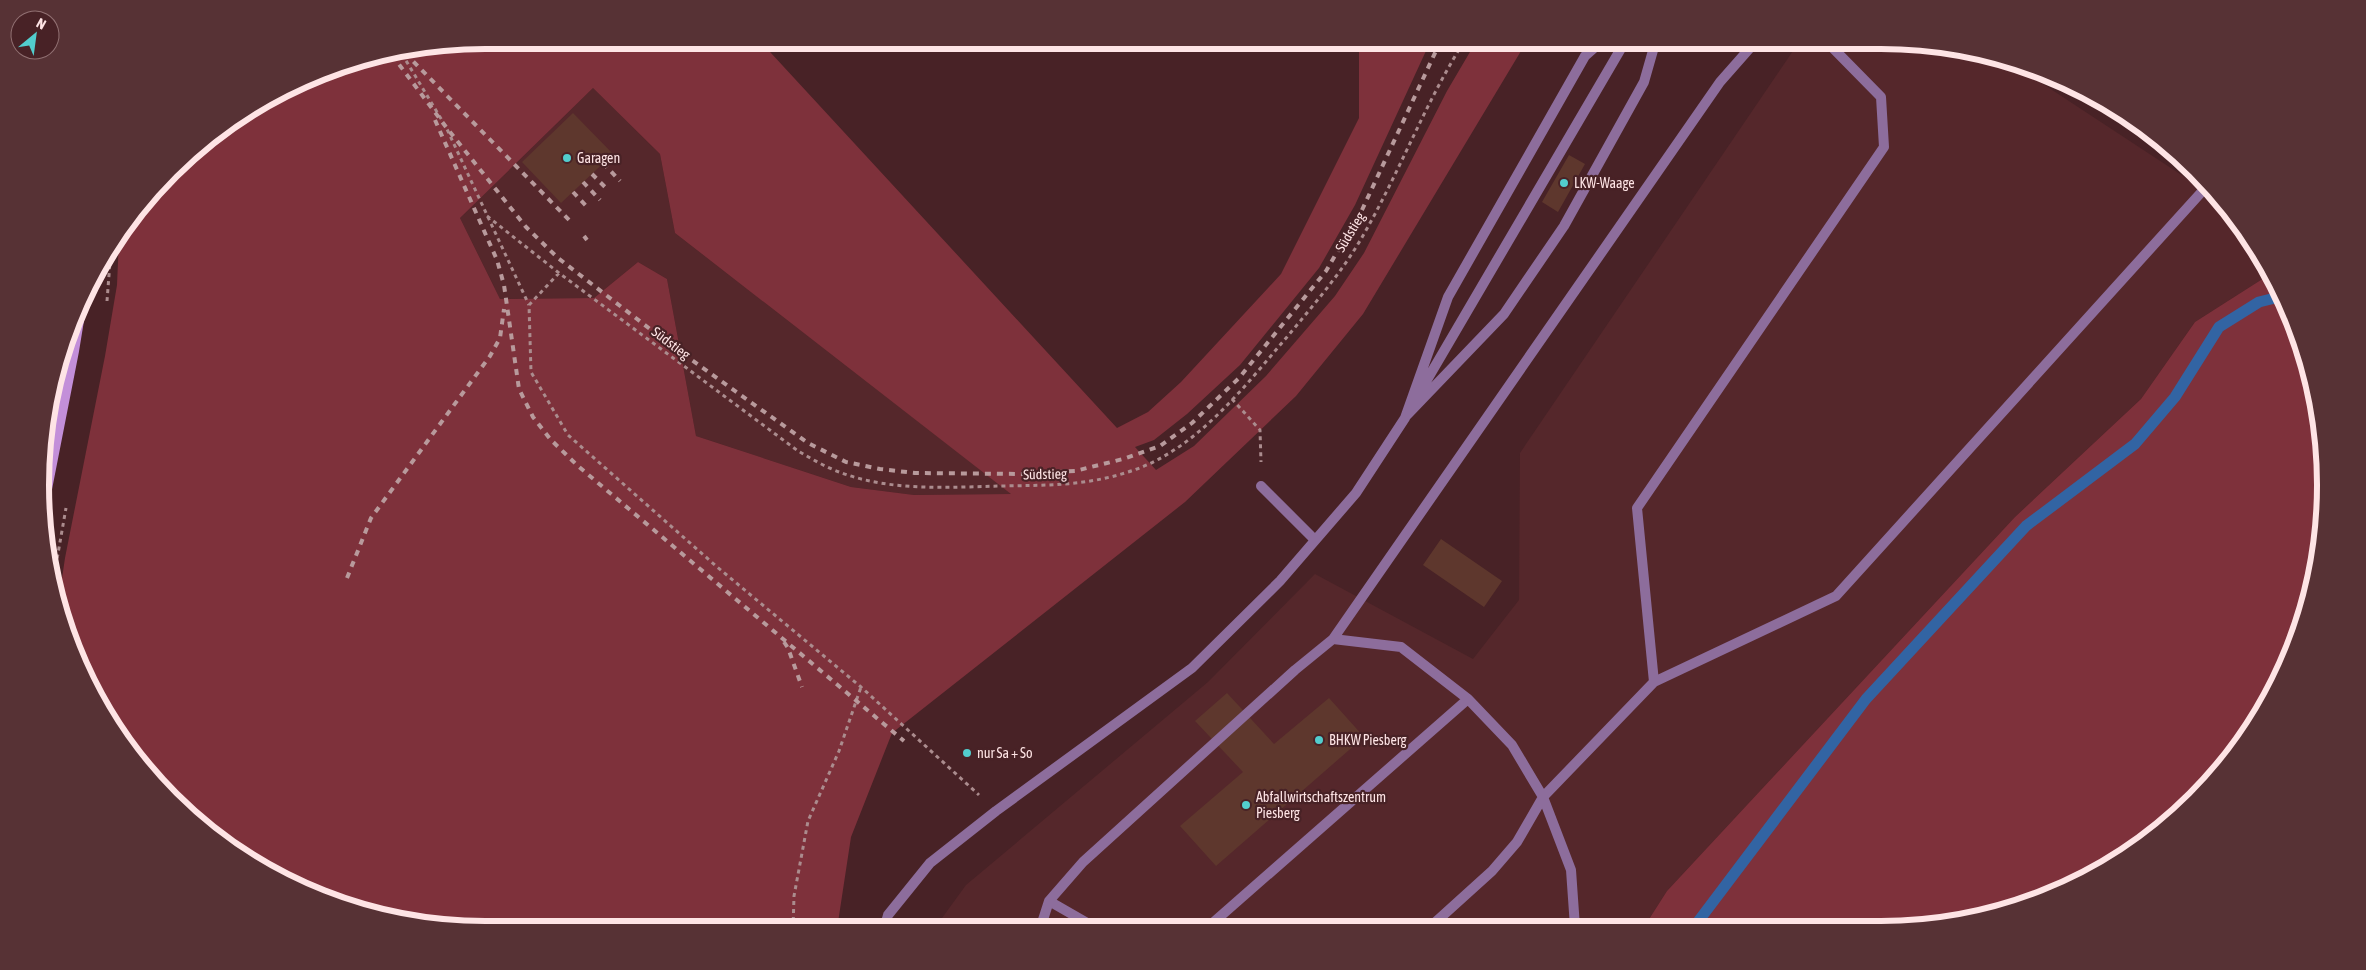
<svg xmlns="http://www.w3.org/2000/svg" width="2366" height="970" font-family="'Asap Condensed',sans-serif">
  <rect width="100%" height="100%" fill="#482226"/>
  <!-- built -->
  <path fill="#55272b" d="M1823 40H1881L2008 61 2221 201 2234 214 2273 277 2264 278 2195 322 2141 399 2015 517 1667 891 1644 927 934 929 966 885 1208 682 1315 574 1473 659 1519 600 1520 453 1799 42Z
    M593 88 660 154 675 233 1012 494 914 495 851 487 696 436 667 279 638 262 594 298 500 299 460 218Z"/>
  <!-- green -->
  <path fill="#7e313b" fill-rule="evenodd" d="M485 40H759L1117 428 1148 412 1181 382 1281 274 1359 118V40H1431L1355 205 1319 268 1240 365 1187 414 1154 440 1135 447 1156 470 1194 446 1266 376 1335 296 1364 253 1447 91 1477 40H1532L1521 51 1363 314 1296 396 1185 502 892 733 851 837 837 929 485 930 342 906 214 838 150 778 100 708 59 599 65 558 105 356 117 285 119 239 192 150 263 99 342 64ZM593 88 660 154 675 233 1011 494 914 495 851 487 696 436 667 279 638 262 594 298 500 299 460 218Z
    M2273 277 2280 288 2311 370 2325 456 2322 543 2302 628 2251 732 2174 820 2078 884 1939 926 1644 927 1667 891 2015 517 2141 399 2195 322 2264 278Z"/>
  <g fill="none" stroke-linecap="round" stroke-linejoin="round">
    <!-- stream -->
    <path stroke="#3264a3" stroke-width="11" d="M1694 927 1866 699 2026 526 2135 444 2175 397 2219 327 2259 302 2283 296"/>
  </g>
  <!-- building -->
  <path fill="#5e372d" d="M573 113 613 154 561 203 522 162Z
    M1569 155 1585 164 1558 212 1542 202Z
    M1441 539 1502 581 1484 607 1423 565Z
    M1227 693 1274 744 1329 698 1364 737 1216 866 1180 826 1243 772 1195 721Z"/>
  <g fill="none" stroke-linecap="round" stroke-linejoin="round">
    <!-- path -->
    <path stroke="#ab8c8e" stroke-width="3" stroke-dasharray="4 4" stroke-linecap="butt" d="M402 54 446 127 529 305
      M487 216 559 273 798 451C812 459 827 468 842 473 893 492 951 487 1003 486 1048 485 1085 486 1128 472 1196 451 1243 388 1287 337 1315 303 1344 270 1365 232 1401 169 1426 101 1465 40
      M559 273 529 305 531 372 568 435 716 566 861 687 979 795
      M107 301 111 249
      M1232 399 1260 430 1261 462
      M53 582 66 508
      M1671 927 1673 923
      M793 929 794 896 808 821 839 751 861 687"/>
    <!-- lane -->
    <path stroke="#8d6d9c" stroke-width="10" d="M1417 397 1626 40
      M1407 415 1504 314 1564 226 1644 82 1656 40
      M1261 486 1315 540
      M1333 639 1401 647 1468 699 1512 745 1543 797 1571 870 1575 927
      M1654 682 1836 596 2207 186
      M1049 901 1096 928
      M1207 928 1468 699
      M1429 928 1492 871 1517 842 1543 797 1654 682 1637 508 1884 147 1881 97 1825 40
      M884 929 888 915 930 863 996 811 1192 668 1280 581 1356 493 1405 418 1448 297 1585 56 1603 40
      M1040 929 1049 901 1083 862 1295 670 1333 639 1720 82 1757 40"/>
    <!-- secondary -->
    <path stroke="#c38fd9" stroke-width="10" d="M46 494 74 351 82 302"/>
    <!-- rail -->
    <path stroke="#b89a9c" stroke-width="4" stroke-dasharray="6 6" stroke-linecap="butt" d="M405 53 573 224
      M392 55 446 127 526 227 558 258 672 346 808 443 846 462 880 469 915 473 1023 474 1075 471 1123 459 1160 446 1192 423 1239 378 1326 271 1362 210 1441 40
      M435 120 497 260 504 285 519 389 533 417 551 440 578 466 904 741
      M603 163 620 181
      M592 174 609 191
      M583 182 600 200
      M573 192 589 209
      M584 236 587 240
      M347 578 371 518 490 356 500 338 504 309
      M784 642 788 648 802 687"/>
  </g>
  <!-- markers -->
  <g fill="#52cdcd" stroke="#482226" stroke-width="2">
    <circle cx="567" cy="158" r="5"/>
    <circle cx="1564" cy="183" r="5"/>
    <circle cx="1319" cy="740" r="5"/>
    <circle cx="967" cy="753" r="5"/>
    <circle cx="1246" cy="805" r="5"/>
  </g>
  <g text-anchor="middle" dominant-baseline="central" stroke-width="4.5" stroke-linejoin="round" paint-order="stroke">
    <!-- poi labels -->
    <g font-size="14" fill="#fee4e5" stroke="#482226" text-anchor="start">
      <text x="577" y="158">Garagen</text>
      <text x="1574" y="183">LKW-Waage</text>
      <text x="1329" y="740">BHKW Piesberg</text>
      <text x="977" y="753">nur Sa + So</text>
      <text x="1256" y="797">Abfallwirtschaftszentrum<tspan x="1256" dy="16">Piesberg</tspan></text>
    </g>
    <!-- street labels -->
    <g font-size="14" fill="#fee4e5" stroke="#482226">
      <text transform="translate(1350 232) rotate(-59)">Südstieg</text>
      <text transform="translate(671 343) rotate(37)">Südstieg</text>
      <text transform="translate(1045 474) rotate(-1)">Südstieg</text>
    </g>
  </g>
  <!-- crop -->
  <path d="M0 0H2366V970H0ZM485 49H1881A436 436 0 0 1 2317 485V485A436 436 0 0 1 1881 921H485A436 436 0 0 1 49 485V485A436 436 0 0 1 485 49Z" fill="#573235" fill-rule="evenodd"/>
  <path fill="none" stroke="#fee4e5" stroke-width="6" d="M485 49H1881A436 436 0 0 1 2317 485V485A436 436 0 0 1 1881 921H485A436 436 0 0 1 49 485V485A436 436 0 0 1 485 49Z"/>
  <!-- north arrow -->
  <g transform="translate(35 35) rotate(29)"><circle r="24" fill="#482226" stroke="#917072"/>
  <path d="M0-4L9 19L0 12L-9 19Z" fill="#52cdcd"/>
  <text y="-8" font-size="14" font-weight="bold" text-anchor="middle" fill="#fee4e5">N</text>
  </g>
</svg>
